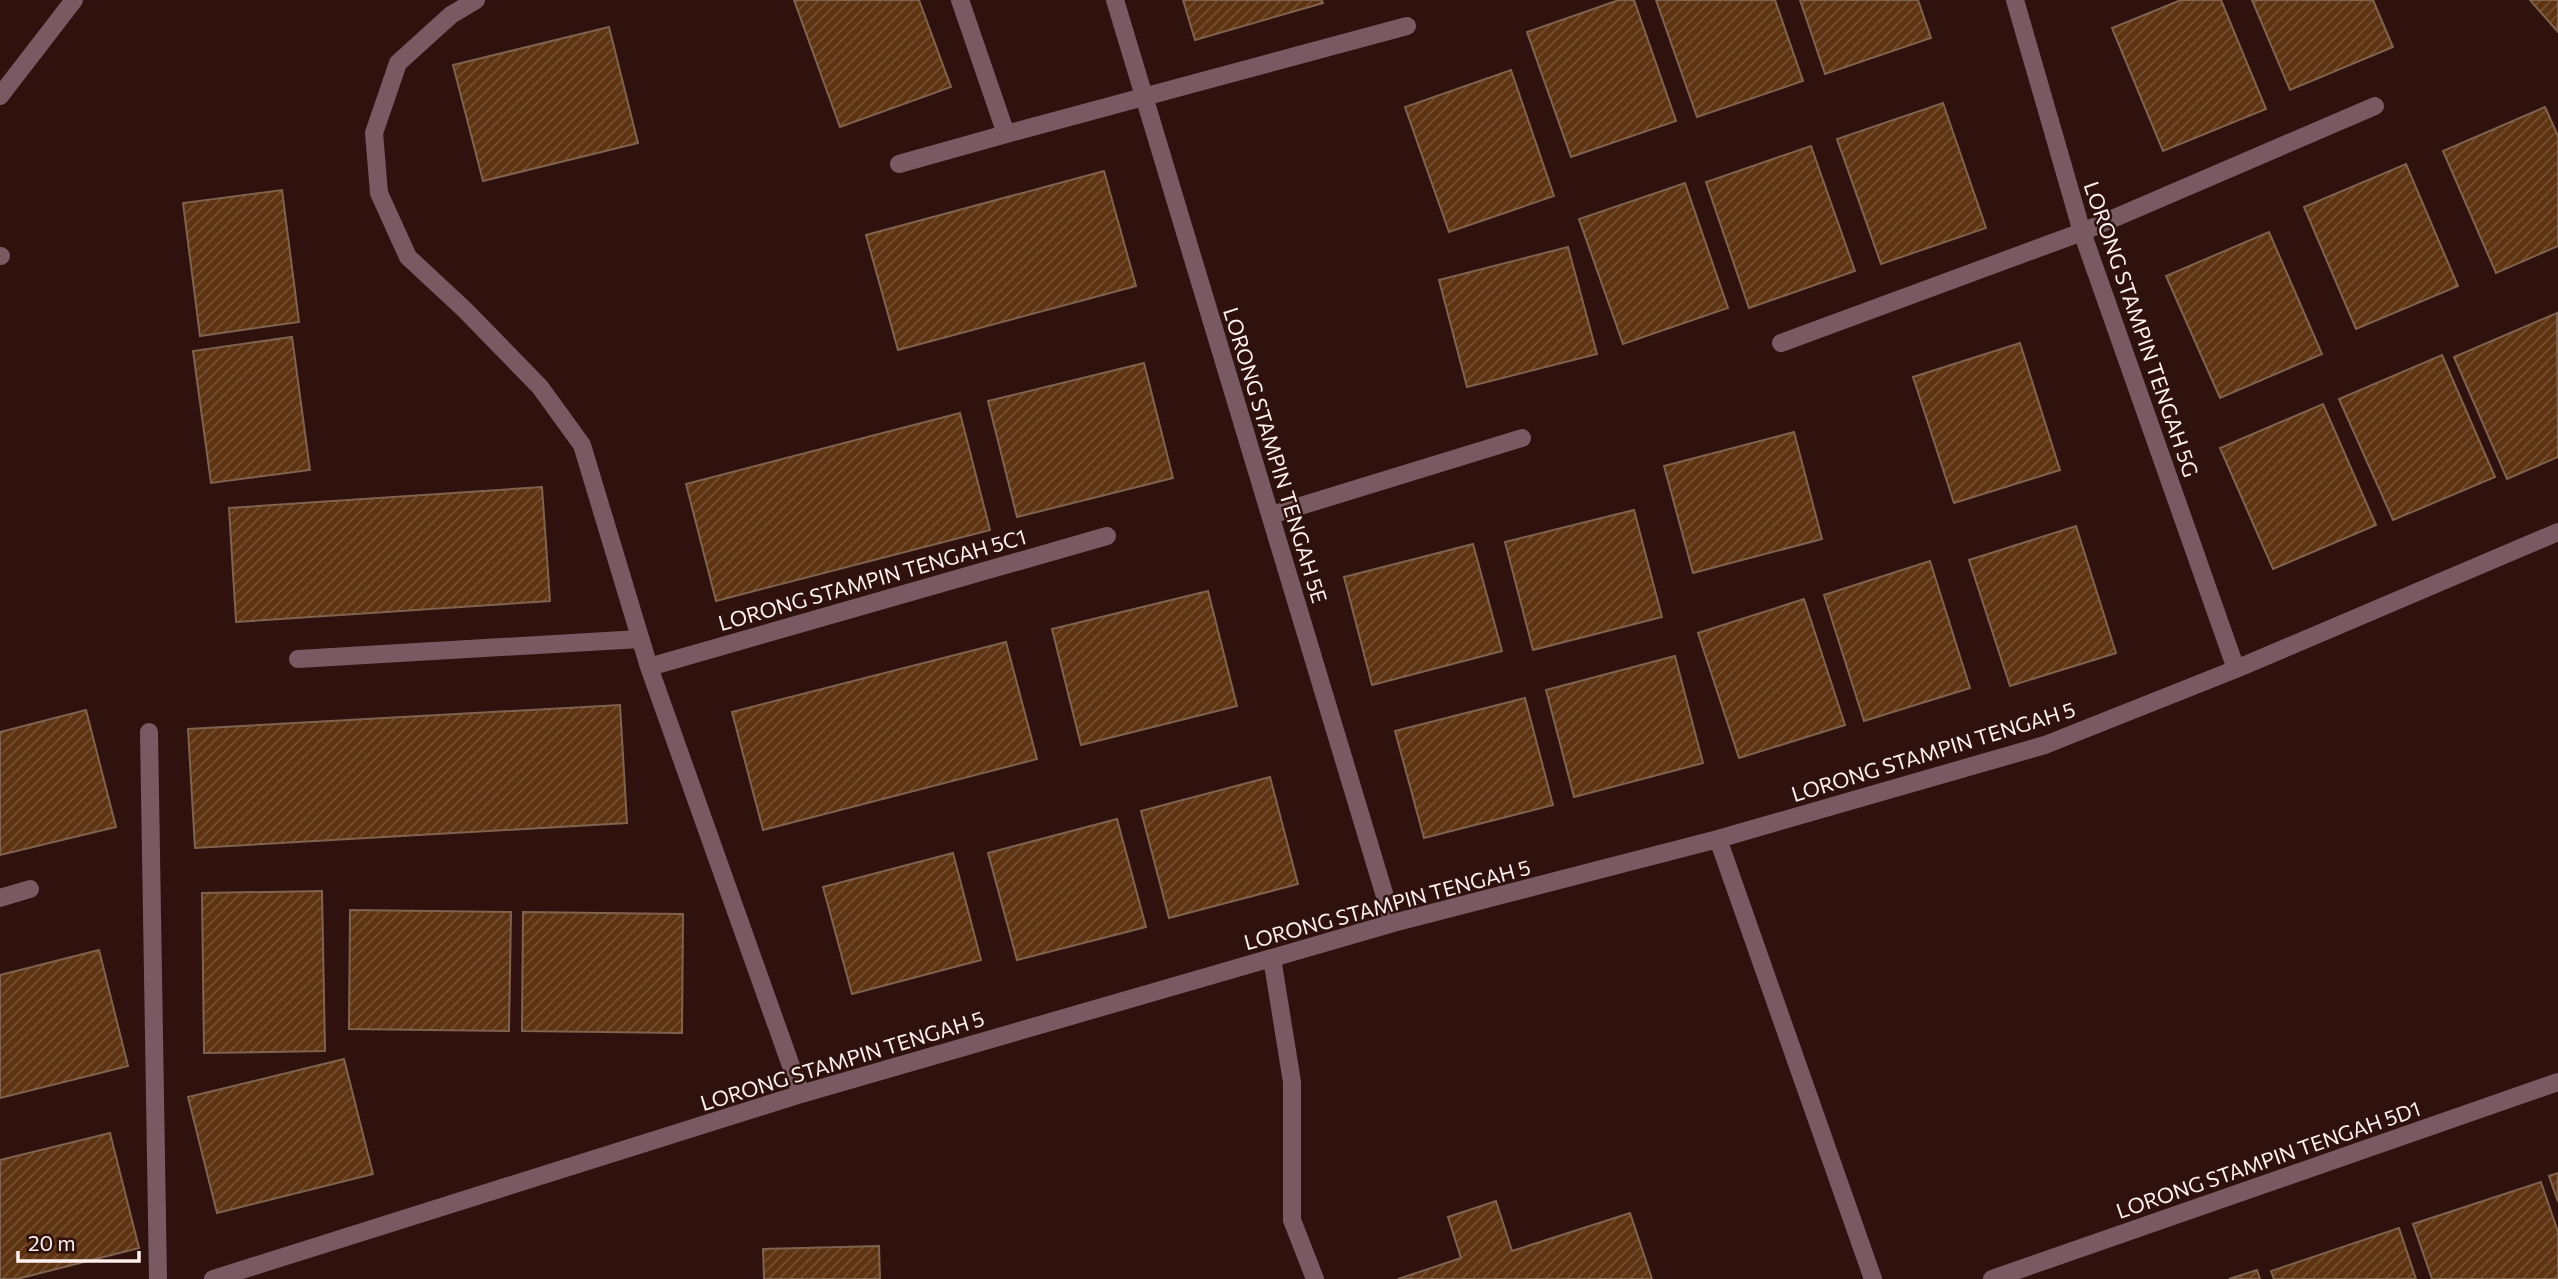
<svg xmlns="http://www.w3.org/2000/svg" width="2558" height="1279" font-family="Commissioner,sans-serif">
  <defs>
    <pattern id="building-hatch" width="6" height="6" patternUnits="userSpaceOnUse" patternTransform="scale(1.75)"><rect width="6" height="6" fill="#5d3311"/><path d="M-1 1l2-2M0 6l6-6M5 7l2-2" fill="none" stroke="#755134"/></pattern>
  </defs>
  <rect width="100%" height="100%" fill="#2f110e"/>
  <!-- building -->
  <path fill="url(#building-hatch)" stroke="#80634e" stroke-width="2" d="M794 0H919L951 87 840 127Z
    M1183 0H1322L1323 3 1195 40Z
    M1619 0H1634L1676 121 1571 157 1527 32Z
    M1656 0H1775L1803 81 1697 117Z
    M1800 0H1918L1931 38 1825 74Z
    M2181 0H2221L2266 109 2163 151 2112 28Z
    M2252 0H2373L2393 47 2290 90Z
    M2530 0H2558V32Z
    M609 27 638 143 483 181 453 65Z
    M1511 70 1554 196 1449 232 1405 107Z
    M1943 103 1986 228 1881 264 1837 139Z
    M2545 107 2558 136V246L2496 273 2443 151Z
    M1811 146 1855 271 1749 308 1706 182Z
    M2406 164 2458 286 2356 329 2304 207Z
    M1104 171 1136 286 898 350 866 235Z
    M1685 183 1728 308 1623 344 1579 219Z
    M282 190 299 322 200 336 183 203Z
    M2269 232 2322 354 2220 398 2166 276Z
    M1568 247 1597 354 1467 387 1439 280Z
    M2557 313 2558 457 2507 479 2454 357Z
    M292 337 310 470 211 483 193 351Z
    M2020 343 2060 470 1954 503 1913 377Z
    M2442 355 2495 477 2393 520 2339 399Z
    M1144 363 1173 478 1017 517 988 401Z
    M2323 404 2376 525 2273 569 2220 448Z
    M960 413 990 530 716 601 686 484Z
    M1794 432 1822 539 1693 573 1664 466Z
    M542 487 550 601 236 622 229 508Z
    M1634 510 1662 617 1533 650 1505 542Z
    M2076 526 2116 653 2010 686 1969 560Z
    M1473 544 1502 651 1372 685 1344 577Z
    M1930 561 1970 688 1864 721 1824 595Z
    M1208 591 1237 706 1081 745 1052 629Z
    M1804 599 1845 725 1739 758 1698 633Z
    M1006 642 1037 759 763 830 732 712Z
    M1675 656 1703 763 1574 797 1546 690Z
    M1525 698 1553 805 1424 838 1395 731Z
    M620 705 627 823 195 848 188 729Z
    M86 710 116 827 0 855V732Z
    M1270 777 1298 884 1169 918 1141 811Z
    M1117 819 1146 927 1017 960 988 853Z
    M953 853 981 960 852 994 823 887Z
    M322 891 325 1051 204 1053 202 893Z
    M350 910 511 912 509 1031 349 1029Z
    M523 912 683 914 682 1033 522 1031Z
    M99 950 128 1066 0 1098V975Z
    M344 1059 373 1174 217 1213 188 1097Z
    M110 1133 139 1248 17 1279H0V1160Z
    M2558 1173V1202L2549 1176Z
    M2541 1182 2558 1232V1279H2432L2413 1224Z
    M1496 1201 1512 1251 1630 1213 1652 1279H1398L1461 1258 1448 1217Z
    M2399 1228 2416 1279H2274L2271 1271Z
    M879 1246 880 1279H764L763 1249Z
    M2257 1270 2260 1279H2229Z"/>
  <g fill="none" stroke-linecap="round" stroke-linejoin="round">
    <!-- minor -->
    <path stroke="#7a5a62" stroke-width="18" d="M476 0 451 15 398 63 374 133 379 193 408 257 465 310 540 387 582 445 649 667 801 1094
      M960 0 1006 134 1407 26
      M1115 0 1393 923
      M2015 0 2082 232 2236 669
      M0 96 74 0
      M899 164 1006 134
      M0 256H1
      M1781 343 2082 232 2375 106
      M1271 515 1522 438
      M298 659 640 639
      M649 667 1107 536
      M149 732 158 1279
      M1718 839 1873 1279
      M0 898 30 889
      M1272 958 1292 1082V1220L1315 1279
      M213 1279 801 1094 1393 923 1718 839 2045 745 2236 669 2558 532
      M1992 1279 2558 1082"/>
  </g>
  <g text-anchor="middle" dominant-baseline="central" stroke-width="5" stroke-linejoin="round" paint-order="stroke">
    <!-- street labels -->
    <g font-size="21" fill="#fef0ee" stroke="#2f110e">
      <text transform="translate(2142 329) rotate(71)">LORONG STAMPIN TENGAH 5G</text>
      <text transform="translate(1276 455) rotate(73)">LORONG STAMPIN TENGAH 5E</text>
      <text transform="translate(872 579) rotate(-16)">LORONG STAMPIN TENGAH 5C1</text>
      <text transform="translate(1933 751) rotate(-17)">LORONG STAMPIN TENGAH 5</text>
      <text transform="translate(1387 904) rotate(-15)">LORONG STAMPIN TENGAH 5</text>
      <text transform="translate(842 1060) rotate(-17)">LORONG STAMPIN TENGAH 5</text>
      <text transform="translate(2268 1159) rotate(-19)">LORONG STAMPIN TENGAH 5D1</text>
    </g>
  </g>
  <!-- scale -->
  <path d="M18 1251v10h121v-10" fill="none" stroke="#fef0ee" stroke-width="3.5"/>
  <text x="28" y="1251" font-size="21" fill="#fef0ee" stroke="#2f110e" stroke-width="5" paint-order="stroke">20 m</text>
</svg>
